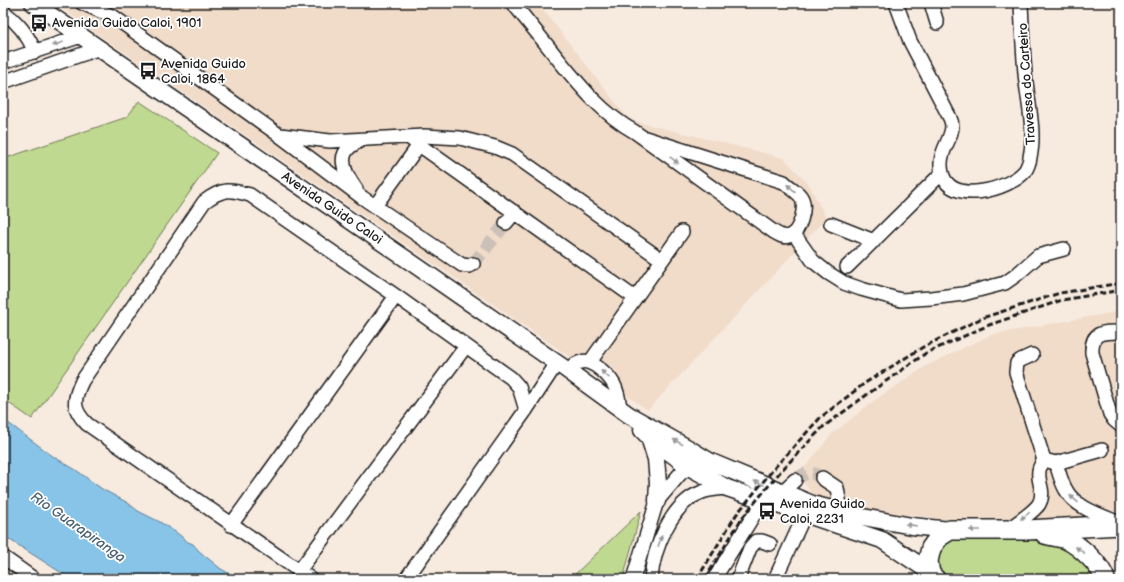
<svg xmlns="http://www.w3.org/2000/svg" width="1124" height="582" font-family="'Balsamiq Sans',sans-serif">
  <rect width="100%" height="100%" fill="#f7eadf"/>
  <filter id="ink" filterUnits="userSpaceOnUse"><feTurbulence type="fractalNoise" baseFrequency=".025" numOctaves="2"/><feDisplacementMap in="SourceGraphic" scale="8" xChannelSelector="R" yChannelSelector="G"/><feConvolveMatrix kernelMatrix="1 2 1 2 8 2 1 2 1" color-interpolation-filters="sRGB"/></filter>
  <g filter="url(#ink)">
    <!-- built -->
    <path fill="#f1dbc9" d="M55 3H538L629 120 784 158 809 185 826 218 648 410 99 35Z
      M1121 311V517L958 521 862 509 814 498 799 475 832 434 875 400 926 366 991 335Z"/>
    <!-- green -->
    <path fill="#bfd990" stroke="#6e7a56" d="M139 101 217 153 32 419 3 399V159L127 117Z
      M641 511 623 579H570Z
      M945 538C979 538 1051 532 1077 555 1085 561 1090 571 1096 579H951L936 565V554Z"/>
    <!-- water -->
    <path fill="#88c3e8" stroke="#5d8096" d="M3 419 54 457 76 470 102 489 128 503 138 511 160 522 177 533 188 542 193 544 199 551 221 569 234 576 230 579H71L10 540 3 533Z"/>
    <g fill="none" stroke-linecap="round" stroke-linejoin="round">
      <!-- minor-tunnel -->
      <path stroke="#cbc1b8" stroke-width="13" stroke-dasharray="13 6" stroke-linecap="butt" d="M473 264 506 223
        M795 480C807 472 808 470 822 478"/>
      <!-- minor casing -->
      <g stroke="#1c1c1c" stroke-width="16">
        <path id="minor" d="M82 3 114 17 279 135 363 198 453 259 462 265 469 266 473 264
          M513 3C528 22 543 40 558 59 581 87 603 114 635 132L774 232C779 235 784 238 789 236 800 232 807 207 801 197 798 192 789 187 784 182L642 137
          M896 3 910 41 950 118C951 120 952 124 952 127 951 142 937 153 942 173 950 206 1009 190 1025 171 1027 168 1030 161 1030 157 1036 132 1027 98 1025 73 1023 50 1022 26 1021 3
          M931 3 937 23
          M3 12C18 22 28 35 35 52
          M3 62 81 36
          M3 82 100 48
          M280 135 330 141 424 136 460 138 495 147 512 154 662 260
          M408 137 635 298
          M356 189C348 178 336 158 350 147 353 144 358 142 361 140
          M375 206 419 145
          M506 223 515 212
          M831 224 874 241
          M794 234 813 261 828 273 844 283 861 289 901 300 931 298 963 294 1005 283 1015 276 1038 256 1064 249
          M847 267 942 173
          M1121 332C1103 332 1091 331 1092 353L1110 414 1114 420 1121 426
          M1032 355 1021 360 1017 363 1016 372 1044 460
          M590 362 682 232
          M567 370C571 367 576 363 581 362 587 360 591 363 596 366 613 378 618 388 620 409
          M1048 461 1056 463 1102 450
          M1056 463C1059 472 1061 482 1066 490 1074 507 1103 516 1119 523
          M822 478 837 488 841 511
          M782 492 795 480
          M231 525 396 296
          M1008 530C1016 523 1033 513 1039 504 1046 491 1037 483 1039 471 1039 467 1042 463 1044 460
          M3 557 34 579
          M299 571 466 346
          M311 579 87 424C72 409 73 400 82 381L204 202C222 188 230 189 250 195L396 296 511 378 519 387 526 410
          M406 579 526 410 557 363
          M633 579 657 501 680 474 689 467
          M651 579C653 550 671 504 700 493 708 489 719 489 727 488
          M714 579 763 500
          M738 579 750 548 756 541H762L770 544
          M775 579 805 514"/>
      </g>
      <!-- major casing -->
      <g stroke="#1c1c1c" stroke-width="19">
        <path id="major" d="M33 3 415 265 567 370 629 415 688 448 711 462 812 504 863 517 912 526 950 530
          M642 430 649 437 689 467 727 488 882 540 921 566 930 574
          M649 437 656 459 658 483 657 501"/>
      </g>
      <!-- highway casing -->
      <g stroke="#1c1c1c" stroke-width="22">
        <path id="highway" d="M1045 534C1051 536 1060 537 1066 539 1080 546 1100 564 1105 579
          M935 579 930 574 928 561 931 548 939 537 950 530H1027L1121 525"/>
      </g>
      <!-- minor -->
      <use href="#minor" stroke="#fff" stroke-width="13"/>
      <!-- major -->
      <use href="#major" stroke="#fff" stroke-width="16"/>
      <!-- highway -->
      <use href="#highway" stroke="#fff" stroke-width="19"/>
      <!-- rail -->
      <path stroke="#1c1c1c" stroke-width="3" stroke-dasharray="6 3" stroke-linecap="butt" d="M697 579 736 515 776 466 820 418 865 383 923 347 982 318 1060 293 1121 283
        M705 579 742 518 780 472 823 427 872 391 926 353 989 325 1062 300 1121 290"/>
    </g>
    <!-- one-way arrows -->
    <defs><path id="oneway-solid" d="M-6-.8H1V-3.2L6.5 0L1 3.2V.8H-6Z"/></defs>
    <g fill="#999">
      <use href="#oneway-solid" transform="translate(58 44) rotate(161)"/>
      <use href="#oneway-solid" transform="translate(674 160) rotate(36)"/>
      <use href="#oneway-solid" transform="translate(791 188) rotate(-140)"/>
      <use href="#oneway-solid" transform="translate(605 374) rotate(-137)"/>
      <use href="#oneway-solid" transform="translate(678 442) rotate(-151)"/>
      <use href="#oneway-solid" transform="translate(759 483) rotate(-157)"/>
      <use href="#oneway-solid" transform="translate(1074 499) rotate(-139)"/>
      <use href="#oneway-solid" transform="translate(1025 516) rotate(141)"/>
      <use href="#oneway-solid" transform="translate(911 525) rotate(-172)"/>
      <use href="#oneway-solid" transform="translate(975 530) rotate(-180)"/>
      <use href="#oneway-solid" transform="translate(660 541) rotate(-71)"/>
      <use href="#oneway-solid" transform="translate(1080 550) rotate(-144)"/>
    </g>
  </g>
  <!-- icons -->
  <defs>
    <g id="bus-bare" transform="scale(1.38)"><path d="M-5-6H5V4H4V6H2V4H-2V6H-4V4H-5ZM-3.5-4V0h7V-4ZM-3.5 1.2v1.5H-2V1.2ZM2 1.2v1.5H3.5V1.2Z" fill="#1c1c1c" stroke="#fff" stroke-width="2.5" paint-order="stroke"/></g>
  </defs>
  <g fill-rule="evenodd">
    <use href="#bus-bare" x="39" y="23"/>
    <use href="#bus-bare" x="148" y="71"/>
    <use href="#bus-bare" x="767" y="511"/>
  </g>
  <g text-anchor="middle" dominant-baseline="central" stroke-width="3.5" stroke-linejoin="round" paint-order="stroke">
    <!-- poi labels -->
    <g font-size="13" fill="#1c1c1c" stroke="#fff" text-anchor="start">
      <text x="52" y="23">Avenida Guido Caloi, 1901</text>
      <text x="161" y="64">Avenida Guido<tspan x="161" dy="15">Caloi, 1864</tspan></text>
      <text x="780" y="504">Avenida Guido<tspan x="780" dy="15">Caloi, 2231</tspan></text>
    </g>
    <!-- street labels -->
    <g font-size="13" fill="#1c1c1c" stroke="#fff">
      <text transform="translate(1027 84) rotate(-94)">Travessa do Carteiro</text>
      <text transform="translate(332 208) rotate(34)">Avenida Guido Caloi</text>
    </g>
    <!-- water labels -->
    <g font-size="14" font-style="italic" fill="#475f6e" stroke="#fff">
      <text transform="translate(78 527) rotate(35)">Rio Guarapiranga</text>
    </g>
  </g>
  <!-- margin -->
  <rect width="1124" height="582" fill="none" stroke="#fff" stroke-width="16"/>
  <rect x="8" y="8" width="1108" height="566" fill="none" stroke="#1c1c1c" stroke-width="1.5" filter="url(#ink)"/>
</svg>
